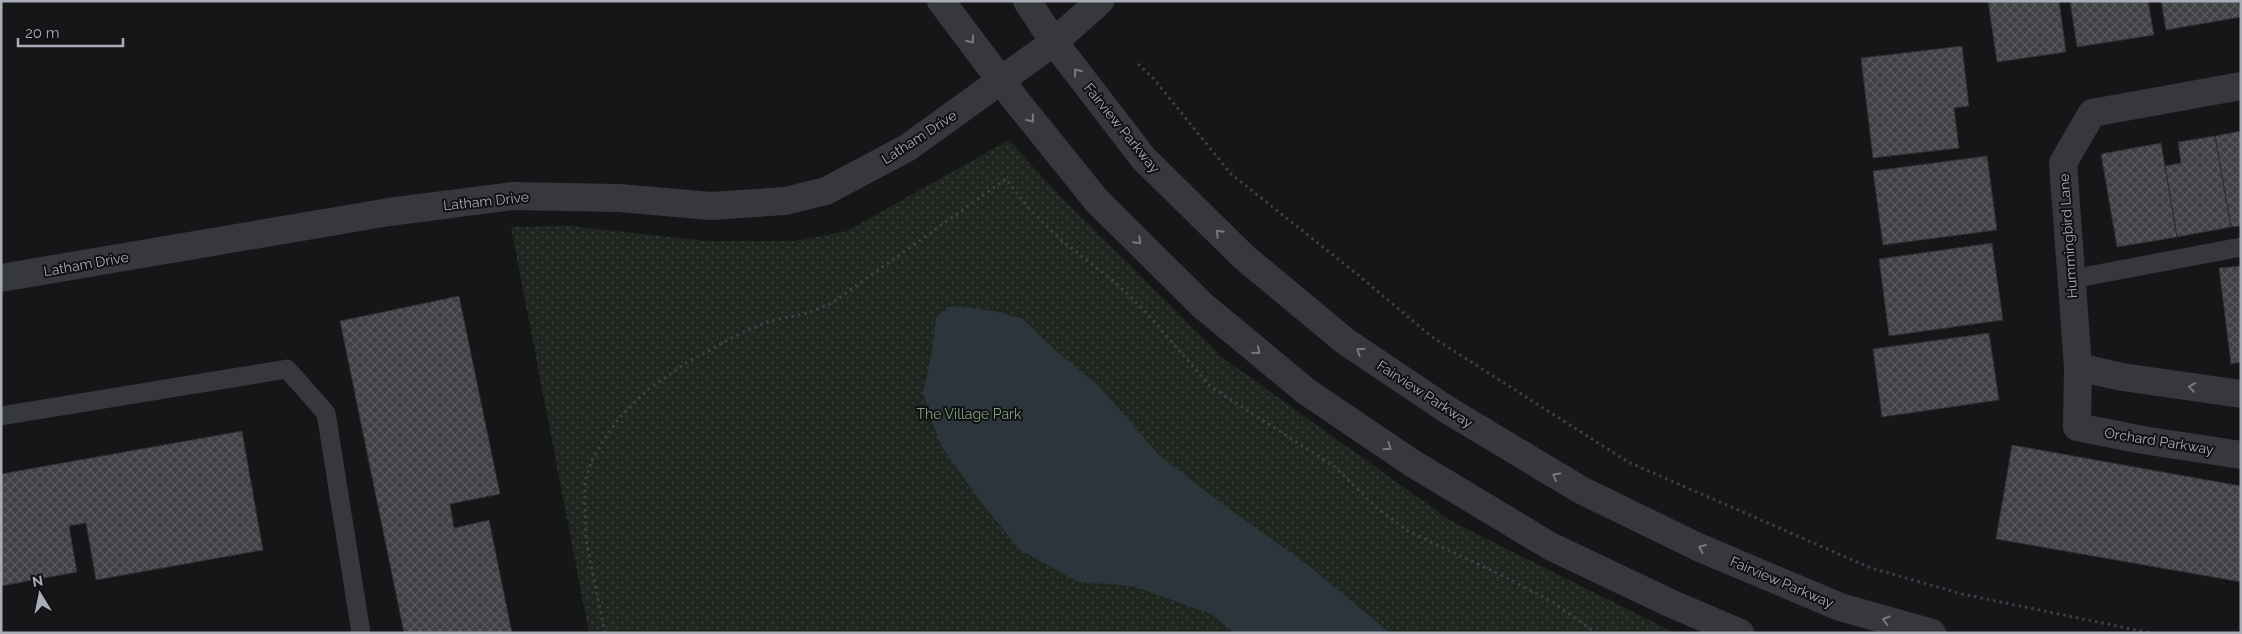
<svg xmlns="http://www.w3.org/2000/svg" width="2242" height="634" font-family="Raleway,sans-serif">
  <defs>
    <pattern id="park-dots" width="8" height="8" patternUnits="userSpaceOnUse" patternTransform="scale(1.25)"><rect width="8" height="8" fill="#1e261f"/><path d="M2 2h.1M6 6h.1" fill="none" stroke="#3c433d" stroke-width="1.8" stroke-linecap="round"/></pattern>
    <pattern id="building-cross-hatch" width="8" height="8" patternUnits="userSpaceOnUse" patternTransform="scale(1.25)"><rect width="8" height="8" fill="#404145"/><path d="M0 0l8 8M0 8l8-8" fill="none" stroke="#595a5e"/></pattern>
  </defs>
  <rect width="100%" height="100%" fill="#161618"/>
  <!-- park -->
  <path fill="url(#park-dots)" d="M1009 140 1054 190 1222 357 1451 521 1675 633H589L511 227 570 226 707 241H796L847 231Z"/>
  <!-- water -->
  <path fill="#2c353c" d="M952 306 994 311 1023 319 1055 350 1099 386 1159 455 1228 508 1308 565 1390 633H1234L1211 614 1133 586 1078 582 1020 550 980 501 940 444 923 393 933 346 936 317Z"/>
  <!-- building -->
  <path fill="url(#building-cross-hatch)" stroke="#303034" d="M1988 1H2059L2066 52 1997 62Z
    M2070 1H2148L2154 35 2077 47Z
    M2161 1H2239L2241 17 2166 30Z
    M1962 46 1969 106 1954 108 1959 148 1873 158 1861 58Z
    M2241 131V226L2231 227 2215 136Z
    M2215 136 2231 227 2177 237 2165 166 2181 163 2178 142Z
    M2161 143 2177 237 2117 247 2101 154Z
    M1987 156 1997 230 1883 245 1873 171Z
    M1992 243 2003 320 1889 336 1879 259Z
    M2241 266V362L2231 364 2219 268Z
    M459 296 500 494 450 504 454 528 489 520 512 633H404L340 321Z
    M1989 333 1999 400 1882 417 1873 349Z
    M242 431 263 550 96 580 86 523 69 526 77 572 1 586V474Z
    M2012 445 2241 486V582L1996 539Z"/>
  <g fill="none" stroke-linecap="round" stroke-linejoin="round">
    <!-- path -->
    <path stroke="#3d3f44" stroke-width="3" stroke-dasharray="2.5 4" stroke-linecap="butt" d="M1138 64 1153 78 1231 174 1357 274 1432 337 1628 462 1871 568 1962 594 2151 633
      M605 633 586 540 585 506V481L592 460 605 438 620 417 647 390 686 363 739 334 770 321 808 313 832 303 1006 179 1031 211 1060 239 1118 285 1143 309 1211 387 1335 467 1377 508 1408 531 1501 575 1554 603 1596 633"/>
    <!-- service -->
    <path stroke="#37383d" stroke-width="19" d="M2072 279 2241 247
      M1 416 287 369 326 413 361 633"/>
    <!-- minor -->
    <path stroke="#37383d" stroke-width="28" d="M2241 86 2092 113 2063 163 2078 367 2077 427 2143 440 2241 455
      M1 278 389 212 512 196 619 198 711 206 785 201 826 191 907 148 1054 42 1100 1
      M2078 367 2122 377 2241 394"/>
    <!-- tertiary -->
    <path stroke="#37383d" stroke-width="28" d="M941 1 1014 98 1097 201 1202 305 1307 392 1412 463 1550 546 1672 604 1740 633
      M1027 1 1054 42 1144 159 1245 258 1345 341 1446 409 1581 490 1698 547 1840 607 1932 633"/>
  </g>
  <!-- one-way arrows -->
  <defs><path id="oneway-chevron" d="M-2-3.5L2.5 0L-2 3.5" fill="none" stroke-width="1.6" stroke-linecap="round" stroke-linejoin="round" transform="scale(1.25)"/></defs>
  <g stroke="#757881">
    <use href="#oneway-chevron" transform="translate(971 40) rotate(52)"/>
    <use href="#oneway-chevron" transform="translate(1077 72) rotate(-128)"/>
    <use href="#oneway-chevron" transform="translate(1031 119) rotate(51)"/>
    <use href="#oneway-chevron" transform="translate(1219 233) rotate(-135)"/>
    <use href="#oneway-chevron" transform="translate(1138 241) rotate(45)"/>
    <use href="#oneway-chevron" transform="translate(1257 351) rotate(40)"/>
    <use href="#oneway-chevron" transform="translate(1360 351) rotate(-146)"/>
    <use href="#oneway-chevron" transform="translate(2192 387) rotate(-172)"/>
    <use href="#oneway-chevron" transform="translate(1388 447) rotate(34)"/>
    <use href="#oneway-chevron" transform="translate(1556 476) rotate(-149)"/>
    <use href="#oneway-chevron" transform="translate(1702 548) rotate(-156)"/>
    <use href="#oneway-chevron" transform="translate(1886 620) rotate(-164)"/>
  </g>
  <g text-anchor="middle" dominant-baseline="central" stroke-width="4" stroke-linejoin="round" paint-order="stroke">
    <!-- street labels -->
    <g font-size="14" fill="#a8adb8" stroke="#111113">
      <text transform="translate(1122 128) rotate(51)">Fairview Parkway</text>
      <text transform="translate(919 137) rotate(-33)">Latham Drive</text>
      <text transform="translate(486 201) rotate(-6)">Latham Drive</text>
      <text transform="translate(2068 236) rotate(-94)">Hummingbird Lane</text>
      <text transform="translate(86 264) rotate(-10)">Latham Drive</text>
      <text transform="translate(1425 394) rotate(33)">Fairview Parkway</text>
      <text transform="translate(2159 441) rotate(9)">Orchard Parkway</text>
      <text transform="translate(1782 582) rotate(23)">Fairview Parkway</text>
    </g>
    <!-- park labels -->
    <g font-size="14" fill="#7fa381" stroke="#111113">
      <text x="969" y="414">The Village Park</text>
    </g>
  </g>
  <!-- border -->
  <rect width="2242" height="634" fill="none" stroke="#a8adb8" stroke-width="5"/>
  <!-- north arrow -->
  <g transform="translate(40 594) rotate(350)" stroke="#111113" stroke-width="4" paint-order="stroke">
  <path d="M0-4L9 19L0 12L-9 19Z" fill="#a8adb8"/>
  <text y="-8" font-size="14" font-weight="bold" text-anchor="middle" fill="#a8adb8">N</text>
  </g>
  <!-- scale -->
  <path d="M18 38v8h105v-8" fill="none" stroke="#a8adb8" stroke-width="2.5"/>
  <text x="25" y="38" font-size="15" fill="#a8adb8" stroke="#111113" stroke-width="4" paint-order="stroke">20 m</text>
</svg>
